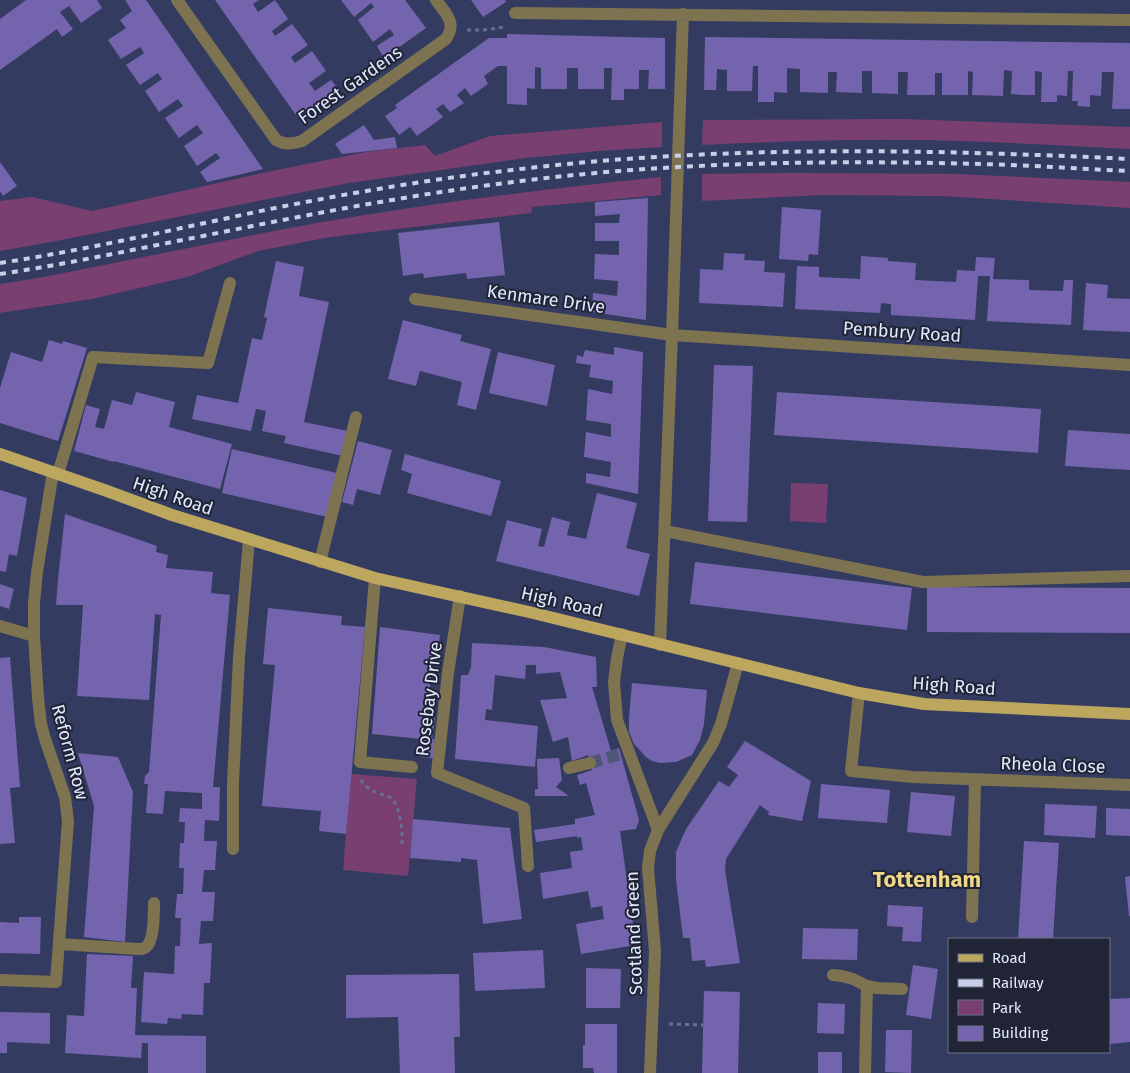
<svg xmlns="http://www.w3.org/2000/svg" width="1130" height="1073" font-family="'Fira Sans',sans-serif">
  <rect width="100%" height="100%" fill="#333c60"/>
  <!-- green -->
  <path fill="#793f71" d="M901 119 1130 127V149C1073 146 1017 143 960 141 874 138 788 141 702 145L703 120Z
    M662 122V147L598 151 526 158 349 183 56 241 0 251V201L32 197 92 211 272 171 366 152 425 145 435 156 490 136Z
    M792 173 957 174 1130 182V208L942 196 822 195 702 201V174Z
    M661 177V195L532 207 531 213 330 237 258 251 187 277 92 299 0 313V284L38 278C131 260 224 240 317 223 431 203 546 189 661 177Z
    M791 483 828 484 826 523 790 521Z
    M351 774 417 779 408 876 343 870Z"/>
  <!-- building -->
  <path fill="#7464ae" d="M26 0H97L102 8 81 23 69 6 60 12 73 29 62 37 57 29 0 70V19Z
    M125 0H146L263 169 207 182 200 172 220 158 216 153 197 166 184 146 203 133 197 125 179 138 165 118 183 106 178 99 159 112 145 91 162 79 158 73 140 85 126 65 144 53 140 47 121 59 108 40 126 28 120 20 132 11Z
    M215 0H259L253 4 258 12 275 0 288 19 272 31 275 36 292 24 308 45 291 57 295 63 312 51 326 71 309 83 315 91 331 80 339 90 298 118Z
    M341 0H405L426 28 384 58 377 46 394 35 390 29 373 42 358 20 374 7 371 3 354 17Z
    M471 0H505L506 2 483 17Z
    M507 34 665 38V89H648L649 70H639V89H624V100H611L612 68H604V89H578V68H567V89H541V68L535 67V89L527 88V105L507 104V66H498L484 76 488 84 471 96 465 88 457 95 464 103 450 112 443 104 436 109 443 117 417 136 410 127 399 135 385 116 397 108 395 105 489 38H507Z
    M705 37 1130 43V109H1112L1114 72H1102L1101 96 1090 95V107L1077 106 1078 101H1072L1073 71H1068L1067 96 1057 95V102H1041L1042 72 1035 71V95H1023L1011 94 1012 71 1004 70 1003 96 972 95 973 72 968 71V95H942V73H935V95H907L908 72H898V94L872 93V71H862V93L836 92 837 72H828V93L800 92V69L787 68V93L774 92V102H758V66H753L752 91H727V70L717 69 716 90H704Z
    M364 125 374 140 395 137 397 148 342 154 335 144Z
    M0 162 17 186 3 196 0 191Z
    M648 198 646 320 592 312 593 293 617 296 618 281 594 279 595 254 619 255V241H595V223H619L620 214 595 216V202Z
    M782 207 821 210 818 255 809 254 808 261 779 259Z
    M499 222 505 275 467 279 466 273 424 278 423 273 403 276 398 233Z
    M724 253 745 254 744 260 765 261 764 272 785 273 783 307 699 303 700 269 723 270Z
    M861 256 888 258V261L916 263 915 280 956 282 957 270 975 271 976 257 995 258 993 279 1029 280V290L1063 291 1064 280H1073L1071 325 987 321 990 276H978L975 320 891 315V304L881 303 880 313 795 309 797 266 819 267V277L860 279Z
    M276 261 304 267 299 296 329 302 304 422 348 431 343 456 284 443 286 436 262 431 266 411 256 409 251 431 192 419 197 395 238 403 252 338 262 340 267 318 264 317Z
    M1086 283 1108 285 1107 298 1130 299V332L1083 330Z
    M403 320 462 335 460 341 491 349 476 410 457 405 462 382 420 371 416 386 388 379Z
    M49 340 62 344 63 341 87 348 58 441 0 423V388L11 352 42 362Z
    M614 347 643 352 638 494 586 483V473L610 477 611 462 584 457 586 432 611 437V424L586 420 588 389 612 394 613 381 589 377 591 365 576 363 577 355 583 357 585 350 614 355Z
    M498 352 555 365 547 406 489 393Z
    M714 365 753 366 747 522 708 521Z
    M136 392 175 402 169 427 232 444 220 489 114 461V462L74 451 86 405 100 409 95 427 104 429 112 400 132 405Z
    M777 392 1041 409 1038 453 774 435Z
    M1068 430 1130 434V470L1065 466Z
    M358 441 392 450 380 495 357 489 353 505 342 502Z
    M232 449 337 473 327 517 222 493Z
    M405 454 501 481 491 516 407 493 412 474 401 470Z
    M0 490 27 498 17 556 9 554 6 572 0 571Z
    M597 493 637 503 626 548 650 554 639 596 496 561 507 520 542 529 538 546 544 547 552 517 570 522 567 535 586 539Z
    M65 514 157 546 156 552 168 555 166 568 213 572 211 593 230 595 213 787H220L219 821 205 820 204 841H217L215 870H204L202 892H215L213 921H201L199 944 212 943 210 983H204L203 1015 182 1014 181 1019 168 1018 167 1024 141 1022 144 972 174 974 175 946H180L181 918H175L177 894H183L184 868H179L180 843H184L185 822H179L180 808 202 809V793L165 791 163 814 146 813 148 784H144L145 776 149 772 161 615 155 614 149 700 77 696 83 605H56L58 579Z
    M695 562 912 588 907 630 690 604Z
    M0 584 14 589 9 609 0 606Z
    M927 587 1130 588V633L927 632Z
    M268 608 342 616 341 625 365 627 346 834 319 831 321 811 262 806 275 665 263 664Z
    M380 627 440 635 436 665 432 664 427 717H435L432 739H435L433 758 420 757 421 739 372 734Z
    M472 643 544 647 596 657 597 687H592L611 751 619 748 639 820 636 829 620 831 636 945 581 954 576 924 604 919 602 906 591 908 588 891 543 899 540 873 572 868 570 852 583 850 581 837 577 838V836L536 842 534 830 575 824V819L595 815 586 783 580 785 577 775 592 770 588 755 572 761 568 737 553 742 540 700 567 698 560 672 536 674V665H526L525 679 495 675 492 710 486 709 485 720 538 726 535 767 455 759 461 675H468L471 667Z
    M10 657 20 787 10 788 15 843 0 844V658Z
    M632 683 707 690 704 724 700 740 692 755 676 762 660 763 652 761 646 757 634 744 629 732V718Z
    M745 741 811 781 802 821 768 815 769 812 760 805 726 859 725 870 740 963 706 967 705 960 692 961 690 938H683L676 880V852L686 829 719 781 729 787 738 775 727 767Z
    M78 753 118 757 133 792 125 942 84 937 94 806Z
    M559 758 562 780 556 787 569 796H535V789H538L537 759Z
    M821 784 890 790 887 823 818 818Z
    M911 792 955 796 951 836 907 832Z
    M1045 804 1097 806 1095 838 1044 835Z
    M1106 808 1130 809V836L1106 835Z
    M413 819 510 828 522 919 483 924 477 860 461 858V862L410 858Z
    M1024 841 1059 843 1053 939H1018Z
    M1130 876V916H1129L1125 877Z
    M888 905 923 907 921 942 902 941 903 927 887 926Z
    M19 917H41L40 954 0 953V922L19 923Z
    M803 928 858 929 857 960 802 959Z
    M543 950 545 988 475 991 473 953Z
    M87 954 133 956 131 988H137L135 1035 206 1036V1073H148V1043H142L141 1058 65 1053 67 1015 84 1016Z
    M913 965 938 969 931 1019 906 1015Z
    M586 968 621 969 620 1008H586Z
    M459 974 460 1037H454L455 1073H400L398 1017 346 1018V975Z
    M704 991 740 992 738 1073H702Z
    M1130 998V1042L1110 1044 1109 999Z
    M818 1003 845 1004 844 1034 817 1033Z
    M0 1012 50 1013V1044L7 1042V1053H0Z
    M585 1024H617V1073H594L593 1068H583V1045H585Z
    M886 1030H912L911 1073 885 1072Z
    M818 1052H842V1073H818Z"/>
  <g fill="none" stroke-linecap="round" stroke-linejoin="round">
    <!-- minor-tunnel -->
    <path stroke="#4d5678" stroke-width="12" stroke-dasharray="12 6" stroke-linecap="butt" d="M590 763 620 754"/>
    <!-- path -->
    <path stroke="#677090" stroke-width="3" stroke-dasharray="4 4" stroke-linecap="butt" d="M467 30H484L505 27
      M361 780C365 787 372 791 380 794 384 795 388 796 391 798 400 805 403 834 402 844
      M669 1024 703 1025"/>
    <!-- minor -->
    <path stroke="#7e7351" stroke-width="12" d="M177 0 276 140C285 145 292 144 302 141L446 39C457 22 446 14 436 0
      M515 13 1130 20
      M415 299 672 335 1130 365
      M58 474 93 357 208 363 230 283
      M665 531 923 582 1130 576
      M320 562 356 417
      M375 578 360 762 412 767
      M460 596 448 673 437 773 524 808 528 866
      M0 626 34 636
      M622 634 617 658 614 682 617 720 658 830
      M660 645 672 335 683 14
      M859 693 851 771 913 777 1130 785
      M569 768 590 763
      M233 849V783L239 657 249 540
      M972 917 975 780
      M59 944 138 949C142 949 144 949 146 947 154 941 154 913 154 903
      M833 975 842 976 853 979 867 986 877 988 902 989
      M0 980 56 982 68 821 65 797 45 739 41 724 38 698 34 636V603L37 572 53 472
      M650 1073 655 951 648 868 650 851 658 830 713 743 721 724 738 663
      M865 1073 867 986"/>
    <!-- major -->
    <path stroke="#bda65d" stroke-width="12" d="M0 454 107 491 172 515 375 578 529 612 859 693 924 704 1130 714"/>
    <!-- rail -->
    <path stroke="#c8cfe8" stroke-width="4" stroke-dasharray="6 6" stroke-linecap="butt" d="M0 263C91 249 180 228 270 209 350 193 431 179 512 170 718 145 924 149 1130 159
      M0 274C68 264 135 249 203 236 306 215 408 195 513 182 668 162 825 160 981 164 1031 165 1080 169 1130 171"/>
  </g>
  <g text-anchor="middle" dominant-baseline="central" stroke-width="4" stroke-linejoin="round" paint-order="stroke">
    <!-- street labels -->
    <g font-size="18" fill="#e1e8ff" stroke="#202435">
      <text transform="translate(350 85) rotate(-35)">Forest Gardens</text>
      <text transform="translate(546 299) rotate(8)">Kenmare Drive</text>
      <text transform="translate(902 332) rotate(4)">Pembury Road</text>
      <text transform="translate(173 496) rotate(19)">High Road</text>
      <text transform="translate(562 602) rotate(13)">High Road</text>
      <text transform="translate(954 686) rotate(4)">High Road</text>
      <text transform="translate(429 699) rotate(-83)">Rosebay Drive</text>
      <text transform="translate(70 752) rotate(75)">Reform Row</text>
      <text transform="translate(1053 765) rotate(2)">Rheola Close</text>
      <text transform="translate(634 933) rotate(-92)">Scotland Green</text>
    </g>
    <!-- district labels -->
    <g font-size="22" font-weight="bold" fill="#efd78a" stroke="#202435">
      <text x="927" y="879">Tottenham</text>
    </g>
  </g>
  <!-- legend -->
  <rect x="948" y="938" width="162" height="115" fill="#202435" stroke="#6d7286"/>
  <rect x="958" y="954" width="25" height="8" fill="#bda65d" stroke="#6d7286"/>
  <text x="992" y="963" font-size="15" fill="#e1e8ff">Road</text>
  <rect x="958" y="979" width="25" height="8" fill="#c8cfe8" stroke="#6d7286"/>
  <text x="992" y="988" font-size="15" fill="#e1e8ff">Railway</text>
  <rect x="958" y="1000" width="25" height="15" fill="#793f71" stroke="#6d7286"/>
  <text x="992" y="1013" font-size="15" fill="#e1e8ff">Park</text>
  <rect x="958" y="1026" width="25" height="15" fill="#7464ae" stroke="#6d7286"/>
  <text x="992" y="1038" font-size="15" fill="#e1e8ff">Building</text>
</svg>
